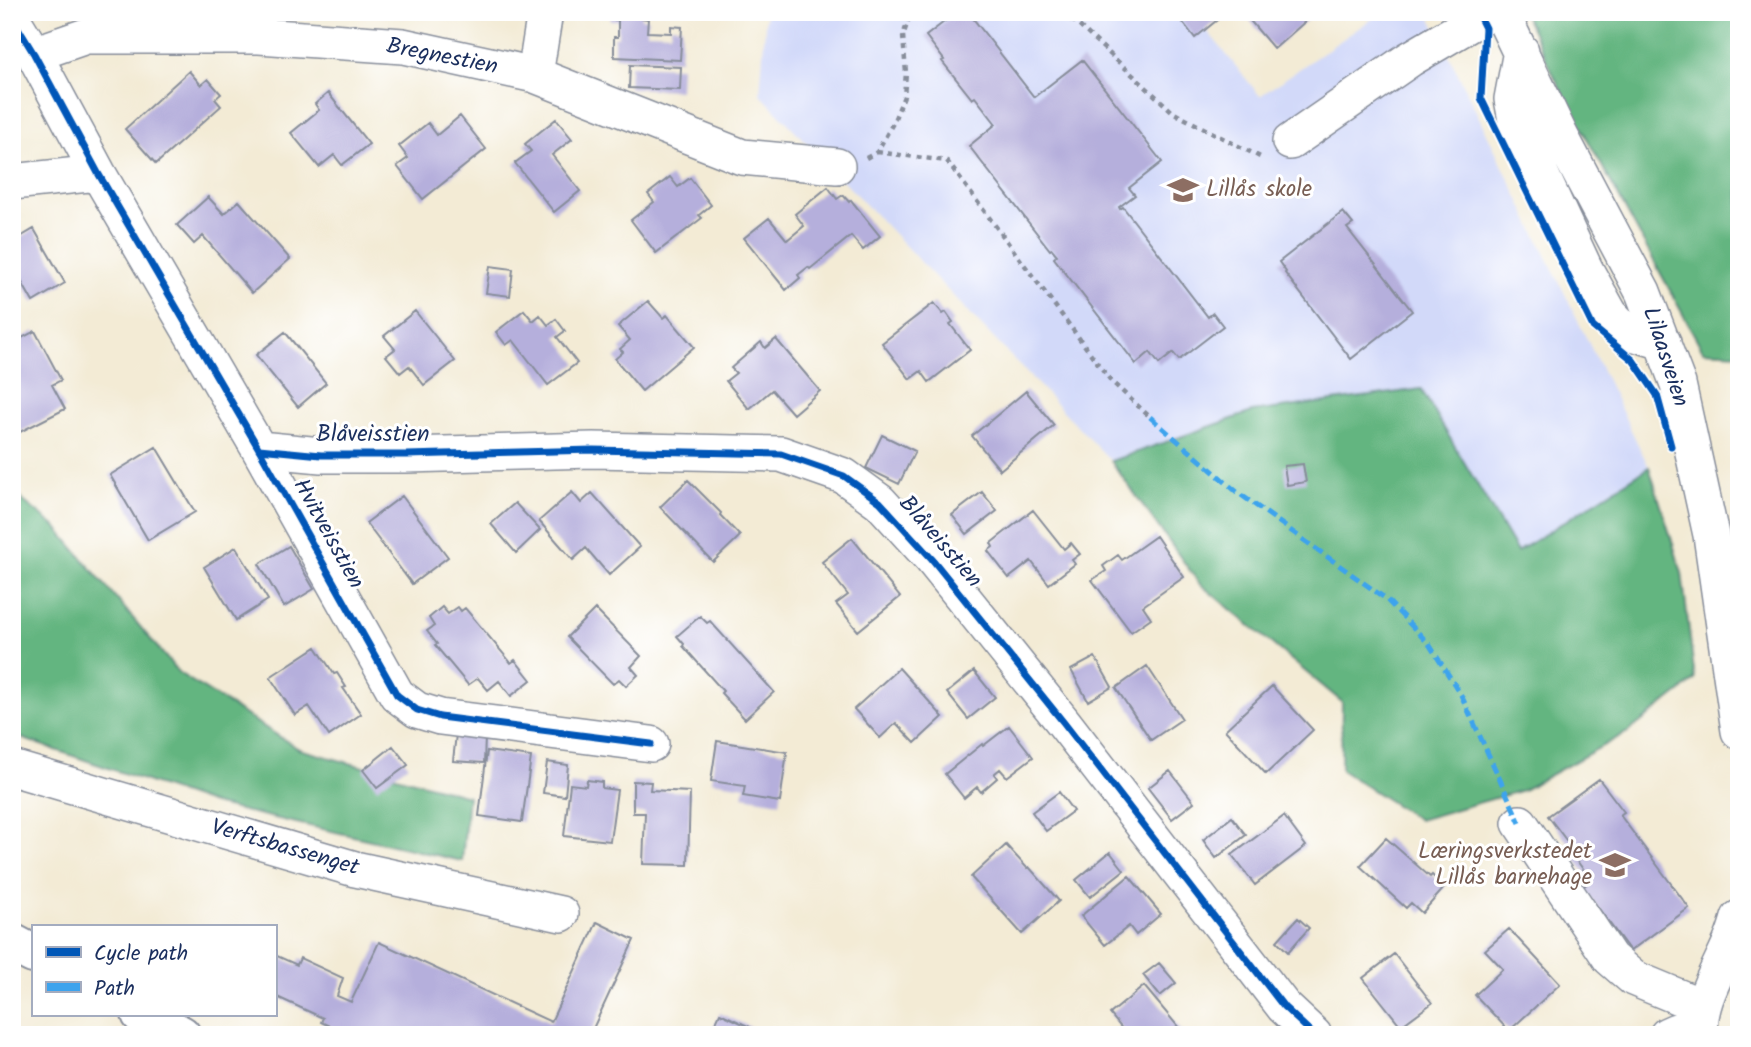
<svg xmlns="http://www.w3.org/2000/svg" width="1751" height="1047" font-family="Kalam,sans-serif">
  <rect width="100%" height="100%" fill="#fff"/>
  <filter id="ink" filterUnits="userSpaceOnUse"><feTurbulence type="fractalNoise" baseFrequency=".0143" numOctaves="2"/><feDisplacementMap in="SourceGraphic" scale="14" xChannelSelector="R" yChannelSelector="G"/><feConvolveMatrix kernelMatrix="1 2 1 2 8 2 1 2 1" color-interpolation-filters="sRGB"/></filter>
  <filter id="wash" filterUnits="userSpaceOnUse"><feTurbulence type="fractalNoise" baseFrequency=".00686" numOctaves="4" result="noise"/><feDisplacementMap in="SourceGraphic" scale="28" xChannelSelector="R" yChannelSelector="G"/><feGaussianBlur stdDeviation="1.57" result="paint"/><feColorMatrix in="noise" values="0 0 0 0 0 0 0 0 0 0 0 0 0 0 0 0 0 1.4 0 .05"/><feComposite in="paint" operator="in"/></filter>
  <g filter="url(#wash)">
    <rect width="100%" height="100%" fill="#f3ebd5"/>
    <!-- built -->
    <path fill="#d2d9f9" d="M766 12H1192L1260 96 1382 12H1428L1649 467 1516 553 1421 389 1252 412 1111 461 760 94Z"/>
    <!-- forest -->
    <path fill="#63b580" stroke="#3f726f" stroke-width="2" d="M1523 12H1737L1739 14V353L1703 351 1565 98Z
      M1421 389 1517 552 1649 467 1682 573 1695 680 1628 732 1523 790 1419 820 1341 770 1342 702 1199 583 1111 461 1252 412Z
      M12 492 57 528 179 673 299 749 468 796 462 861 213 804 12 735Z"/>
    <g id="blocks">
      <!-- building -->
      <path fill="#b5afdc" d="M610 12H642L641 18 648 19 647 32 671 33V26L682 27 680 60 614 57V37H618V20H610Z
        M957 12H968L1034 97 1082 60 1162 162 1129 188 1135 195 1119 207 1120 209 1123 207 1208 317 1213 313 1223 326 1179 360 1173 353 1159 364 1150 352 1136 364 1054 258 1057 255 1052 249 1050 250 969 146 996 124 975 97 972 99 942 61 944 60 926 36Z
        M1175 12H1219L1222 16 1195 38Z
        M1253 12H1316L1274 49 1247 17Z
        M630 65 681 67 680 90 629 88Z
        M189 71 201 85 208 79 221 94 215 99 221 106 156 164 125 129Z
        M328 93 369 144 342 165 334 155 319 167 291 133 319 110 315 104Z
        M460 116 486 149 423 199 397 166 408 158 399 146 428 123 437 135Z
        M556 119 572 139 552 155 580 191 554 212 515 163 531 151 525 144Z
        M670 177 678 187 690 178 711 205 699 215 702 218 656 253 631 220 654 202 648 194Z
        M828 187 837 199 843 195 849 202 851 200 880 236 863 250 851 236 810 269 808 267 798 275 800 278 786 290 744 238 769 218 787 240 804 226 795 214Z
        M208 197 224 214 239 201 290 259 252 293 203 236 194 244 177 225Z
        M1343 212 1353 224 1347 228 1412 311 1351 359 1285 273 1286 272 1279 262Z
        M34 229 65 283 33 302 12 265V242Z
        M490 266 513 269 510 296 486 293Z
        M648 301 663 318 667 315 694 347 642 391 615 359 623 352 620 349 630 340 618 326Z
        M934 303 943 314 946 312 953 322 950 324 970 350 929 382 921 371 910 379 882 343Z
        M524 310 533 321 540 315 548 325 556 319 565 331 557 337 577 363 548 385 513 340 506 345 496 332Z
        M415 311 455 361 424 385 409 366 400 373 386 356 395 349 384 336Z
        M35 331 61 380 52 385 65 409 12 436V343Z
        M285 332 326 383 298 407 256 355Z
        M776 339 820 391 793 414 772 390 749 409 726 381 736 373 731 368 761 342 765 348Z
        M1026 391 1054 425 1000 470 972 436Z
        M882 435 915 451 899 484 866 468Z
        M156 447 195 512 148 540 110 475Z
        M1303 464 1306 482 1287 485 1284 466Z
        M688 480 721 513 720 515 740 536 713 562 660 507Z
        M572 492 581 503 592 493 640 547 609 575 586 548 573 560 539 521Z
        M982 492 997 511 967 534 952 515Z
        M402 496 448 557 412 584 366 523Z
        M515 503 540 530 516 553 491 524Z
        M1033 510 1064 549 1071 543 1080 554 1072 560 1075 564 1049 584 1031 561 1009 578 988 551 993 547 991 543Z
        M1156 536 1184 577 1143 606 1151 618 1131 632 1092 580 1106 571 1103 566 1118 555 1122 560Z
        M852 538 900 597 858 631 836 604 848 595 822 562Z
        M289 546 314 589 284 607 259 564Z
        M236 547 268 600 236 620 204 567Z
        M442 607 448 614 458 607 461 611 465 608 511 663 515 660 531 680 511 696 499 681 488 690 478 678 468 685 435 645 437 644 427 631 434 626 429 618Z
        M595 609 641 656 631 667 638 675 626 686 619 679 613 684 567 637Z
        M700 616 707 623 710 621 774 692 745 719 721 693 723 691 683 646 684 644 677 636Z
        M316 647 334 674 337 673 346 687 343 688 361 714 329 736 309 706 295 715 270 677Z
        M1095 657 1112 687 1088 701 1071 670Z
        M1147 666 1182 719 1151 740 1116 688Z
        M899 668 943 717 915 743 896 723 880 738 854 709Z
        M974 671 995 697 968 719 947 693Z
        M1272 686 1313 730 1266 774 1225 730Z
        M1009 726 1033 757 1007 777 1000 769 994 774 997 778 981 792 977 787 964 798 945 774 982 744 983 746Z
        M456 734 485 737 484 763 453 761Z
        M717 741 787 752 780 802 743 796 745 786 711 781Z
        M393 746 408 765 377 788 363 770Z
        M487 751 531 757 522 822 479 816Z
        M547 762 568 765 565 796 543 793Z
        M1170 771 1194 802 1172 819 1148 788Z
        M1599 779 1624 812 1620 815 1689 908 1630 951 1583 887 1591 880 1569 850 1572 848 1548 816Z
        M587 780 602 782V788L617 790 610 841 564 836 570 784 586 786Z
        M633 781 651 782 650 790 690 792 688 865 643 864 645 813H633Z
        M1059 792 1073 811 1046 831 1032 812Z
        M1284 816 1306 846 1255 885 1232 855Z
        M1232 817 1246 835 1216 858 1203 840Z
        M1386 838 1430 877 1432 875 1445 887 1422 913 1411 903 1406 908 1360 866Z
        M1006 845 1027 868 1029 867 1059 901 1022 934 971 877Z
        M1110 852 1124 870 1090 897 1076 880Z
        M1129 876 1161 914 1136 935 1129 926 1105 945 1081 916Z
        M1298 918 1309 928 1288 952 1277 941Z
        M597 922 634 940 590 1035H336L338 1030 321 1022 323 1018 275 996V955L297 965 300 958 343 978 337 996 351 1002 379 942 551 1022Z
        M1509 929 1560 984 1509 1031 1475 995 1503 969 1485 950Z
        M1394 954 1432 1003 1401 1026 1363 978Z
        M1159 963 1176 983 1160 996 1143 975Z
        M1144 986 1185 1035H1127L1110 1014Z
        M720 1013 767 1035H699L702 1027 712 1031Z"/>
    </g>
  </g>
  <g filter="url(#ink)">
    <use href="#blocks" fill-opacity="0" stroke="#878d9a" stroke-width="2"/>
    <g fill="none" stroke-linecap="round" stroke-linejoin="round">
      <!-- minor casing -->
      <g stroke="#878d9a" stroke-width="38">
        <path id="minor" d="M1501 12 1561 137 1643 292 1678 384 1711 535 1739 731
          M12 18 34 54 98 173 259 449 397 695 417 710 440 717 651 744
          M1521 51 1512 99 1516 120 1585 269 1610 314 1626 331 1663 342
          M34 54 86 36H259L403 46 535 75 742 157 837 166
          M535 75 545 12
          M1290 142 1410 59 1490 12
          M12 182 98 173
          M259 449 321 455H407L593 450 781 454 844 476 880 502 932 559 1064 723 1284 1007 1314 1035
          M12 768 355 869 561 914
          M1520 823 1610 958 1633 978 1703 1007
          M1667 1035 1676 1031 1700 1030
          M1701 1035C1696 1004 1721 967 1732 939 1735 932 1737 925 1739 918"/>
      </g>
      <!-- major casing -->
      <g stroke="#878d9a" stroke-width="42">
        <path id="major" d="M12 943 33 954
          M141 1014 181 1035"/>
      </g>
      <!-- path -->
      <path stroke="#878d9a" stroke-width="4.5" stroke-dasharray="5 5" stroke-linecap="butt" d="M1053 12 1075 22 1174 113 1262 158
        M877 152 947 161 1111 381 1150 417
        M866 158 877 152 893 123 904 96 906 73 903 36 911 12"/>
      <!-- minor -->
      <use href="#minor" stroke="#fff" stroke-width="35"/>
      <!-- major -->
      <use href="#major" stroke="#fff" stroke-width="38"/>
      <!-- quiet -->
      <path stroke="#3da3ed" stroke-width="5" stroke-dasharray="10 5" stroke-linecap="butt" d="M1150 417 1237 492 1386 599 1429 644 1461 695 1520 823"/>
      <!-- cycleway casing -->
      <g stroke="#fff" stroke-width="11">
        <path id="cycleway" d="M1477 12 1485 28 1481 98 1593 327 1633 360 1657 395 1671 446
          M12 18 34 54 98 173 259 449 397 695 417 710 440 717 651 744
          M259 449 321 455H407L593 450 781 454 844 476 880 502 932 559 1064 723 1284 1007 1314 1035"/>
      </g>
      <!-- cycleway -->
      <use href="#cycleway" stroke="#0057b8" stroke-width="7"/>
    </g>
  </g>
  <!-- icons -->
  <defs>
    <g id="school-bare" transform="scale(2.415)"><path d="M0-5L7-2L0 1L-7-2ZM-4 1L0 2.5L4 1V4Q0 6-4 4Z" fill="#8d6e63" stroke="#fff" stroke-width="2.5" paint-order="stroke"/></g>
  </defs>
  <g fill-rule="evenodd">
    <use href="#school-bare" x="1183" y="190"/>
    <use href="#school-bare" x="1615" y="865"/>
  </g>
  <g text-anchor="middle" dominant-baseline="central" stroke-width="6" stroke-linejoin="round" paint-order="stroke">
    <!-- street labels -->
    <g font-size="23" fill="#1b2f5e" stroke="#fff">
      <text transform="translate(442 57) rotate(11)">Bregnestien</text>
      <text transform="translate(1665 357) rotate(72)">Lilaasveien</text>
      <text x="373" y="435">Blåveisstien</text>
      <text transform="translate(328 534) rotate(61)">Hvitveisstien</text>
      <text transform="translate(940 542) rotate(49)">Blåveisstien</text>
      <text transform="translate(285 848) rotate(16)">Verftsbassenget</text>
    </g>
    <!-- education labels -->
    <g font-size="23" fill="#785e54" stroke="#fff" text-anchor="start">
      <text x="1206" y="190">Lillås skole</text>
      <text x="1592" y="852" text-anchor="end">Læringsverkstedet<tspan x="1592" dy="26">Lillås barnehage</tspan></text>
    </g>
  </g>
  <!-- margin -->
  <rect width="1751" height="1047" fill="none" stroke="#fff" stroke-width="42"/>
  <!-- legend -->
  <rect x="32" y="925" width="245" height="91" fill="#ffffff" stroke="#a4acbf" stroke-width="2"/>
  <rect x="46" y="947" width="35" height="10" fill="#0057b8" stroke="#a4acbf" stroke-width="2"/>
  <text x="94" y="960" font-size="21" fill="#1b2f5e">Cycle path</text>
  <rect x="46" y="982" width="35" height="10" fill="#3da3ed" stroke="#a4acbf" stroke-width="2"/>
  <text x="94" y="995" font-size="21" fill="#1b2f5e">Path</text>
</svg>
